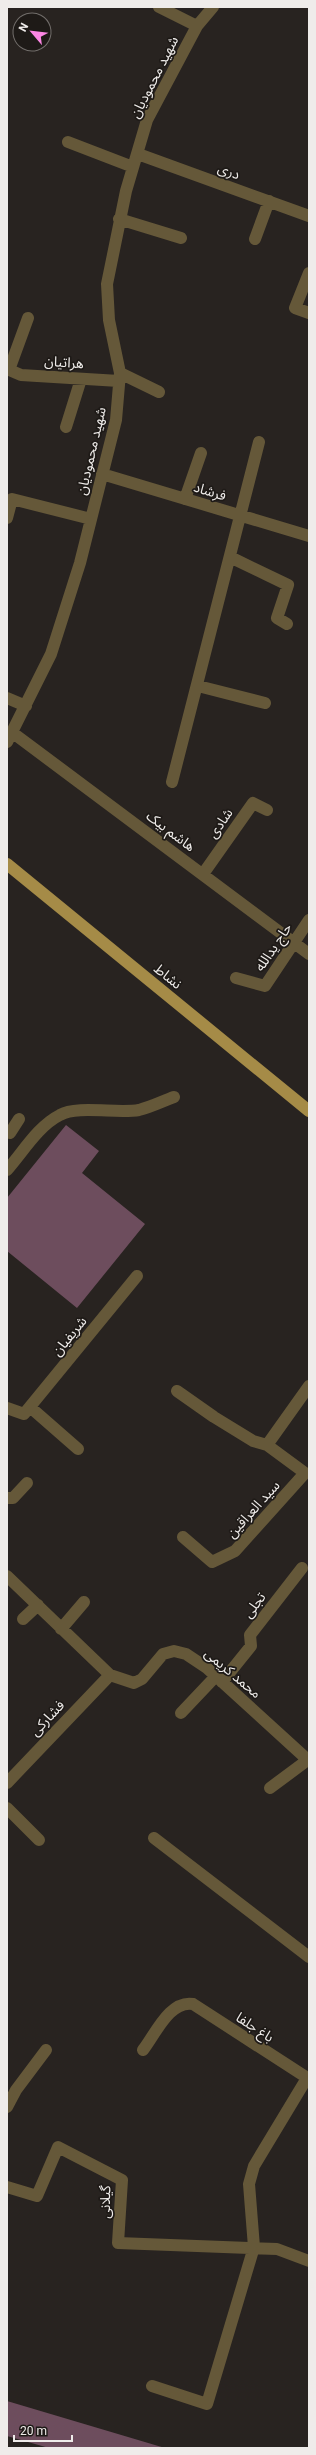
<svg xmlns="http://www.w3.org/2000/svg" width="316" height="2455" font-family="Roboto,'Noto Sans Arabic',sans-serif">
  <rect width="100%" height="100%" fill="#282320"/>
  <!-- building -->
  <path fill="#6d4d5d" d="M66 1125 99 1151 82 1173 145 1224 77 1308 7 1251V1198Z
    M7 2401 165 2448H49L7 2436Z"/>
  <g fill="none" stroke-linecap="round" stroke-linejoin="round">
    <!-- minor -->
    <path stroke="#655839" stroke-width="12" d="M159 7 197 26
      M68 142 133 167
      M138 154 309 216
      M119 219 181 238
      M255 239 269 201
      M309 273 295 308 309 313
      M7 369 21 375 119 381
      M9 370 28 318
      M120 373 159 392
      M66 427 81 379
      M102 474 309 536
      M185 499 201 453
      M7 518 12 499 91 519
      M230 557 288 585 277 618 287 624
      M198 686 265 703
      M7 698 26 706
      M13 733 309 954
      M7 742 51 654 80 563 116 420 120 373 109 320 107 284 126 191 147 120 197 26 213 7
      M172 782 259 442
      M203 874 253 803 267 810
      M236 978 265 986 309 920
      M7 1131 10 1133 19 1119
      M7 1170C23 1152 38 1126 60 1115 77 1105 118 1114 139 1110 151 1107 163 1101 174 1097
      M177 1391 214 1417 253 1441 267 1445 305 1473 235 1551 212 1562 183 1537
      M30 1407 78 1449
      M7 1408 24 1414 137 1276
      M267 1445 309 1386
      M7 1498H13L27 1483
      M7 1576 110 1675 134 1683 142 1679 163 1654 174 1651 186 1654 207 1668 309 1761
      M23 1619 38 1605
      M61 1629 84 1602
      M222 1682 251 1646 250 1635 302 1568
      M181 1713 216 1676
      M7 1783 110 1675
      M270 1788 309 1759
      M7 1808 39 1840
      M154 1838 309 1957
      M143 2050C156 2033 170 2000 193 2004L309 2079
      M7 2107 16 2090 46 2050
      M7 2187 37 2196 58 2147 122 2180 118 2243 277 2249 309 2261
      M152 2386 207 2404 254 2247 249 2184 254 2166 307 2078"/>
    <!-- major -->
    <path stroke="#a58b47" stroke-width="12" d="M7 864 309 1111"/>
  </g>
  <g text-anchor="middle" dominant-baseline="central" stroke-width="3.5" stroke-linejoin="round" paint-order="stroke">
    <!-- street labels -->
    <g font-size="14" fill="#efecea" stroke="#1e1a17">
      <text transform="translate(154 77) rotate(-63)">شهید محمودیان</text>
      <text transform="translate(229 171) rotate(20)">دری</text>
      <text transform="translate(64 362) rotate(4)">هراتیان</text>
      <text transform="translate(91 451) rotate(-77)">شهید محمودیان</text>
      <text transform="translate(210 491) rotate(17)">فرشاد</text>
      <text transform="translate(220 823) rotate(-55)">شادی</text>
      <text transform="translate(171 831) rotate(37)">هاشم بیک</text>
      <text transform="translate(273 947) rotate(-56)">حاج یدالله</text>
      <text transform="translate(168 976) rotate(39)">نشاط</text>
      <text transform="translate(69 1336) rotate(-51)">شریفیان</text>
      <text transform="translate(253 1509) rotate(-48)">سید العراقین</text>
      <text transform="translate(254 1605) rotate(-53)">تجلی</text>
      <text transform="translate(233 1673) rotate(40)">محمد کریمی</text>
      <text transform="translate(47 1718) rotate(-47)">فشارکی</text>
      <text transform="translate(255 2027) rotate(33)">باغ جلفا</text>
      <text transform="translate(105 2202) rotate(-89)">گیلانی</text>
    </g>
  </g>
  <!-- border -->
  <rect width="316" height="2455" fill="none" stroke="#efecea" stroke-width="16"/>
  <!-- north arrow -->
  <g transform="translate(32 32) rotate(298)"><circle r="19" fill="#1e1a17" stroke="#726e6b"/>
  <path d="M0-3L7 15L0 10L-7 15Z" fill="#fc86e4"/>
  <text y="-6" font-size="11" font-weight="bold" text-anchor="middle" fill="#efecea">N</text>
  </g>
  <!-- scale -->
  <path d="M14 2435v6h58v-6" fill="none" stroke="#efecea" stroke-width="2"/>
  <text x="20" y="2435" font-size="12" fill="#efecea" stroke="#1e1a17" stroke-width="3" paint-order="stroke">20 m</text>
</svg>
